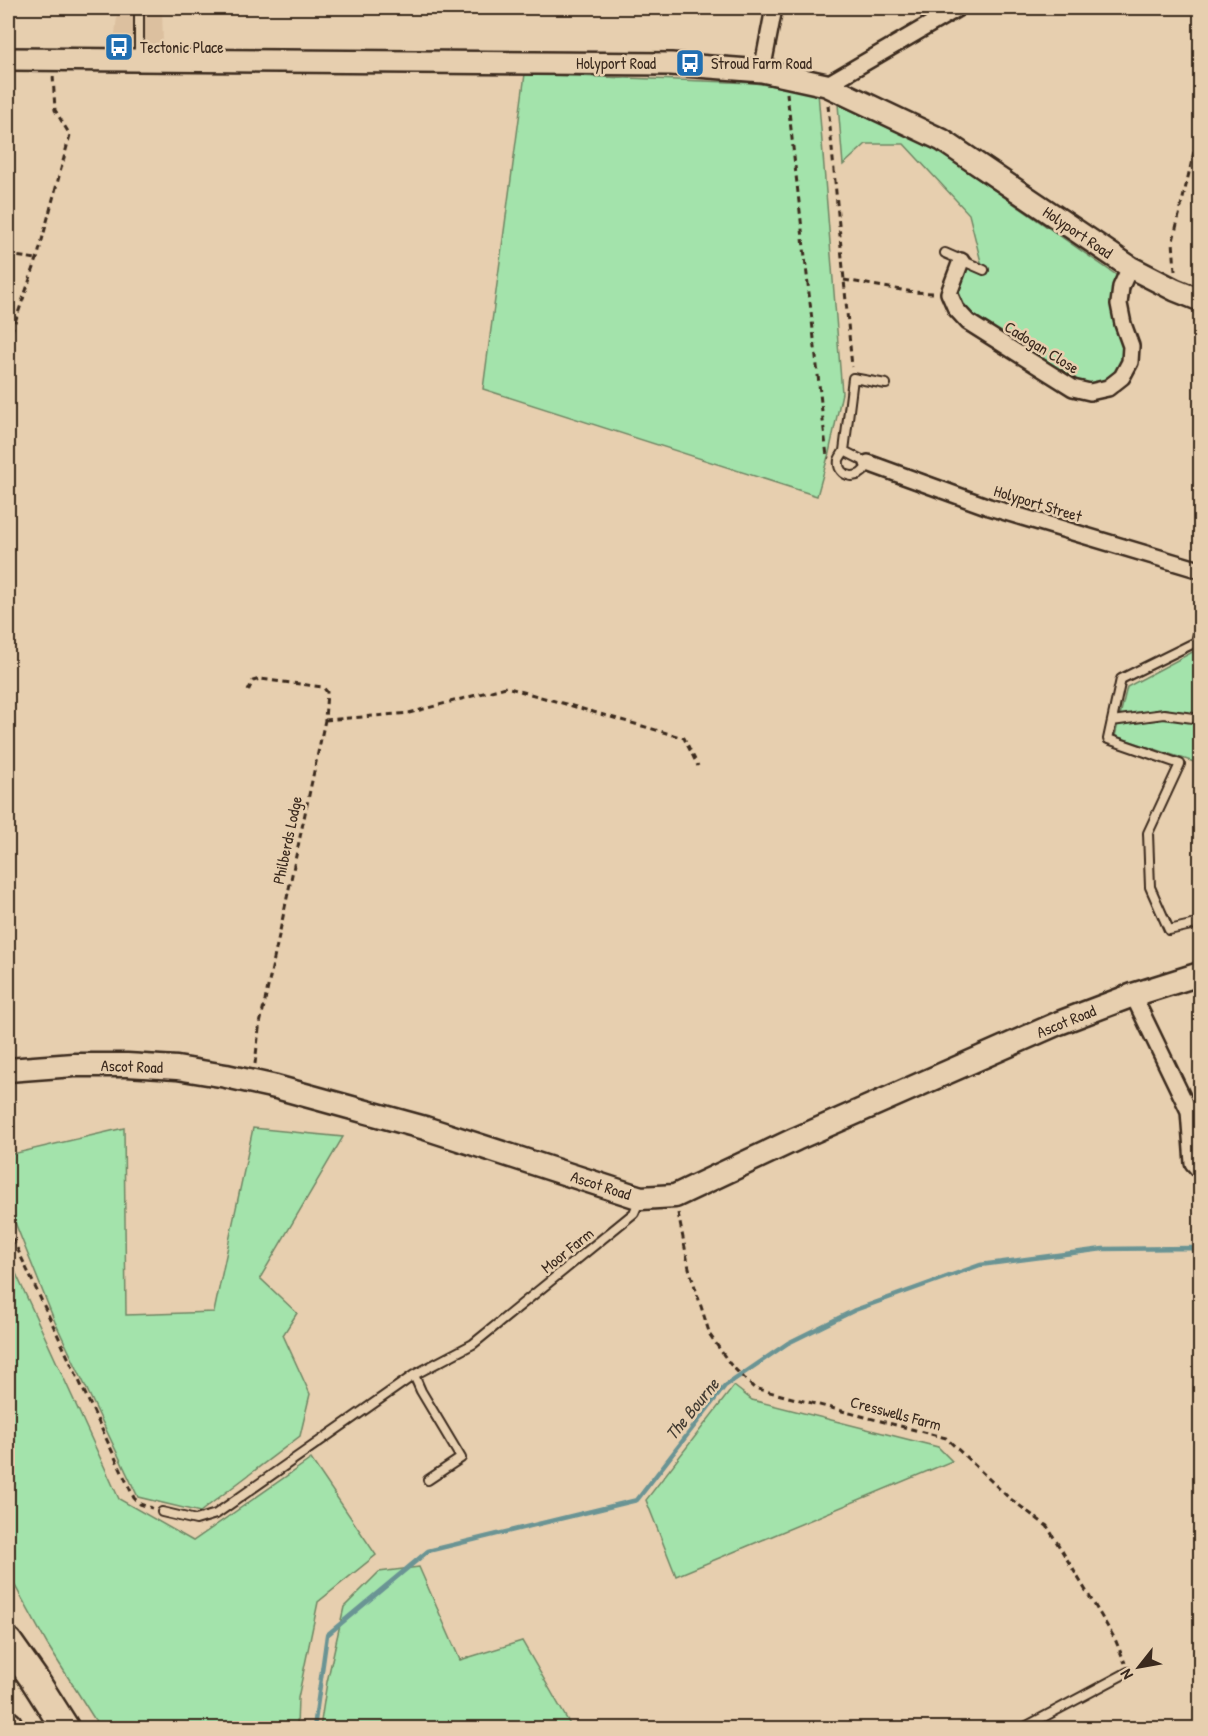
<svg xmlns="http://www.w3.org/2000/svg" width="1208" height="1736" font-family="'Patrick Hand',sans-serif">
  <rect width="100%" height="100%" fill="#e7cfaf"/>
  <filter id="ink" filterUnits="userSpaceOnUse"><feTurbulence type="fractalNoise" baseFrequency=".0167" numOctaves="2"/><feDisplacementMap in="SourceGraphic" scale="12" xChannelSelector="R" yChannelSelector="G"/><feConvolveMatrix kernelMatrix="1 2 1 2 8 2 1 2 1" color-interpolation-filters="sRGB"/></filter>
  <g filter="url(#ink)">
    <!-- built -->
    <path fill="#dcc09f" d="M118 8H162L163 46 114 43Z"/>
    <!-- green -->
    <path fill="#a3e3ab" stroke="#6f8664" stroke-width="1.5" d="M525 74 754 83 818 92 842 393 829 453 817 496 483 389Z
      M838 104 938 151 1122 279 1130 362 1090 392 968 322 949 293 961 261 983 270 969 214 904 144H866L843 165Z
      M1200 648V764L1115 736 1127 687Z
      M124 1128 126 1315 214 1312 253 1128 343 1137 260 1278 297 1313 283 1335 310 1394 300 1436 200 1512 138 1497 55 1322 8 1205V1155Z
      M8 1256 119 1499 193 1541 311 1459 376 1555 318 1602 298 1698 297 1728H100L47 1644 8 1573Z
      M734 1386 752 1400 938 1447 952 1461 676 1576 646 1500Z
      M419 1567 460 1660 522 1641 572 1728H320L327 1682 344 1607 379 1572Z"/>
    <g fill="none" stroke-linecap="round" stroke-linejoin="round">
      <!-- stream -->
      <path stroke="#6a9494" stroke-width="4.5" d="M314 1728 327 1635 428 1551 637 1500 725 1386 788 1343 855 1310 980 1265 1103 1249 1192 1248 1200 1255"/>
      <!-- lane casing -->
      <g stroke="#3b2a1e" stroke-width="12">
        <path id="lane" d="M139 59V8
          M945 253 984 270
          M844 451 868 463C862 483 836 478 839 460 839 459 843 453 844 451L853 378 886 384
          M1200 625 1196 642 1121 679 1108 739 1180 764 1148 833 1150 887 1169 930 1200 923
          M1112 721 1164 714 1200 719
          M414 1375 421 1391 461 1458 428 1480
          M162 1512 196 1520 216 1514 414 1375 473 1344 634 1213 640 1199
          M1023 1728 1128 1672"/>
      </g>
      <!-- street casing -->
      <g stroke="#3b2a1e" stroke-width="20">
        <path id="street" d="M762 71 774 8
          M826 85 958 8
          M961 261 949 293 956 309 968 322 1073 388 1090 392 1108 388 1122 377 1130 362 1131 346 1123 324 1119 304 1121 287 1130 267
          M868 463 989 507 1200 570
          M1133 995 1189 1111 1193 1163 1200 1171"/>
      </g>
      <!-- secondary casing -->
      <g stroke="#3b2a1e" stroke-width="26">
        <path id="secondary" d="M8 59 671 64 762 71 826 85 942 140 1130 267 1175 290 1200 300"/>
      </g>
      <!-- primary casing -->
      <g stroke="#3b2a1e" stroke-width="27">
        <path id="primary" d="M8 1070 74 1065H127L177 1068 226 1076 276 1087 425 1128 641 1198 675 1196 796 1139 1059 1023 1133 995 1200 974"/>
      </g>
      <!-- highway casing -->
      <g stroke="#3b2a1e" stroke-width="32">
        <path id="highway" d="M8 1642 34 1679 65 1728
          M8 1725 9 1728"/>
      </g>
      <!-- path -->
      <path stroke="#3b2a1e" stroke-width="3" stroke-dasharray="6 4.5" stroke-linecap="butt" d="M787 93 827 457 829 458
        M828 105 852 367
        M8 255 37 259
        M1175 271 1173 241 1200 126
        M844 280 913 292 935 293
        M8 342 37 259 70 135 55 110 53 75
        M248 691 253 681 260 679 323 687 327 692 325 720 259 1029 255 1064
        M325 720 409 713 506 687 684 738 698 766
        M678 1213 689 1268 710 1335 730 1364 754 1388 946 1438 1008 1497 1047 1526 1115 1639 1125 1663
        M8 1229 134 1498 140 1504 152 1508"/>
      <!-- lane -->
      <use href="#lane" stroke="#e7cfaf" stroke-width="8"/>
      <!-- street -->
      <use href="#street" stroke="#e7cfaf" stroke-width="15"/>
      <!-- secondary -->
      <use href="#secondary" stroke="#e7cfaf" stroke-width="21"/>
      <!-- primary -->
      <use href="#primary" stroke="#e7cfaf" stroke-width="22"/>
      <!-- highway -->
      <use href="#highway" stroke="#e7cfaf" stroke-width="27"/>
    </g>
  </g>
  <!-- icons -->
  <defs>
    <g id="bus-square" transform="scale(1.5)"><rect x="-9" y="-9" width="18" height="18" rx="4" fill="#1f6fb2" stroke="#e7cfaf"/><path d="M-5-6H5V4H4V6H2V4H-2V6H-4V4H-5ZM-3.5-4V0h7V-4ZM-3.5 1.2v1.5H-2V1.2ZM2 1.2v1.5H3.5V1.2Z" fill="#fff"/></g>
  </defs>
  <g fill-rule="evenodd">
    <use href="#bus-square" x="119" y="47"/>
    <use href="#bus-square" x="690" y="63"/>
  </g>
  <g text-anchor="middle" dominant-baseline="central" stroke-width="5" stroke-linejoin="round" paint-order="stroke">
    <!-- poi labels -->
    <g font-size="16" fill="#3b2a1e" stroke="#e7cfaf" text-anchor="start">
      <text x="140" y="47">Tectonic Place</text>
      <text x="711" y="63">Stroud Farm Road</text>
    </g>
    <!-- street labels -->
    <g font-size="16" fill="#3b2a1e" stroke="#e7cfaf">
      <text x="616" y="63">Holyport Road</text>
      <text transform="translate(1078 232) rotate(34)">Holyport Road</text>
      <text transform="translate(1042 347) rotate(32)">Cadogan Close</text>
      <text transform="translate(1038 503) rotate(17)">Holyport Street</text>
      <text transform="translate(287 840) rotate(-78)">Philberds Lodge</text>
      <text transform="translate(1066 1021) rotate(-22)">Ascot Road</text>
      <text transform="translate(132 1066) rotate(2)">Ascot Road</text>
      <text transform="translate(601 1185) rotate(18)">Ascot Road</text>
      <text transform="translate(567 1250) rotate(-39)">Moor Farm</text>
      <text transform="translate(896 1413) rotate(15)">Cresswells Farm</text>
    </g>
    <!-- water labels -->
    <g font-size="18" font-style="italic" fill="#433c32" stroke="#e7cfaf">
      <text transform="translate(692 1409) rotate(-51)">The Bourne</text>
    </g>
  </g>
  <!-- margin -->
  <rect width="1208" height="1736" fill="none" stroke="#e7cfaf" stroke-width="30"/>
  <rect x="15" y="15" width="1178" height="1706" fill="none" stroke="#3b2a1e" stroke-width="2" filter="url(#ink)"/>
  <!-- north arrow -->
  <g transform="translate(1139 1667) rotate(239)" stroke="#e7cfaf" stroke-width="4.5" paint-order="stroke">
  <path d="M0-4.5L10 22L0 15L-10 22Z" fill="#3b2a1e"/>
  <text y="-9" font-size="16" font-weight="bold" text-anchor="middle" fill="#3b2a1e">N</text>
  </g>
</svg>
